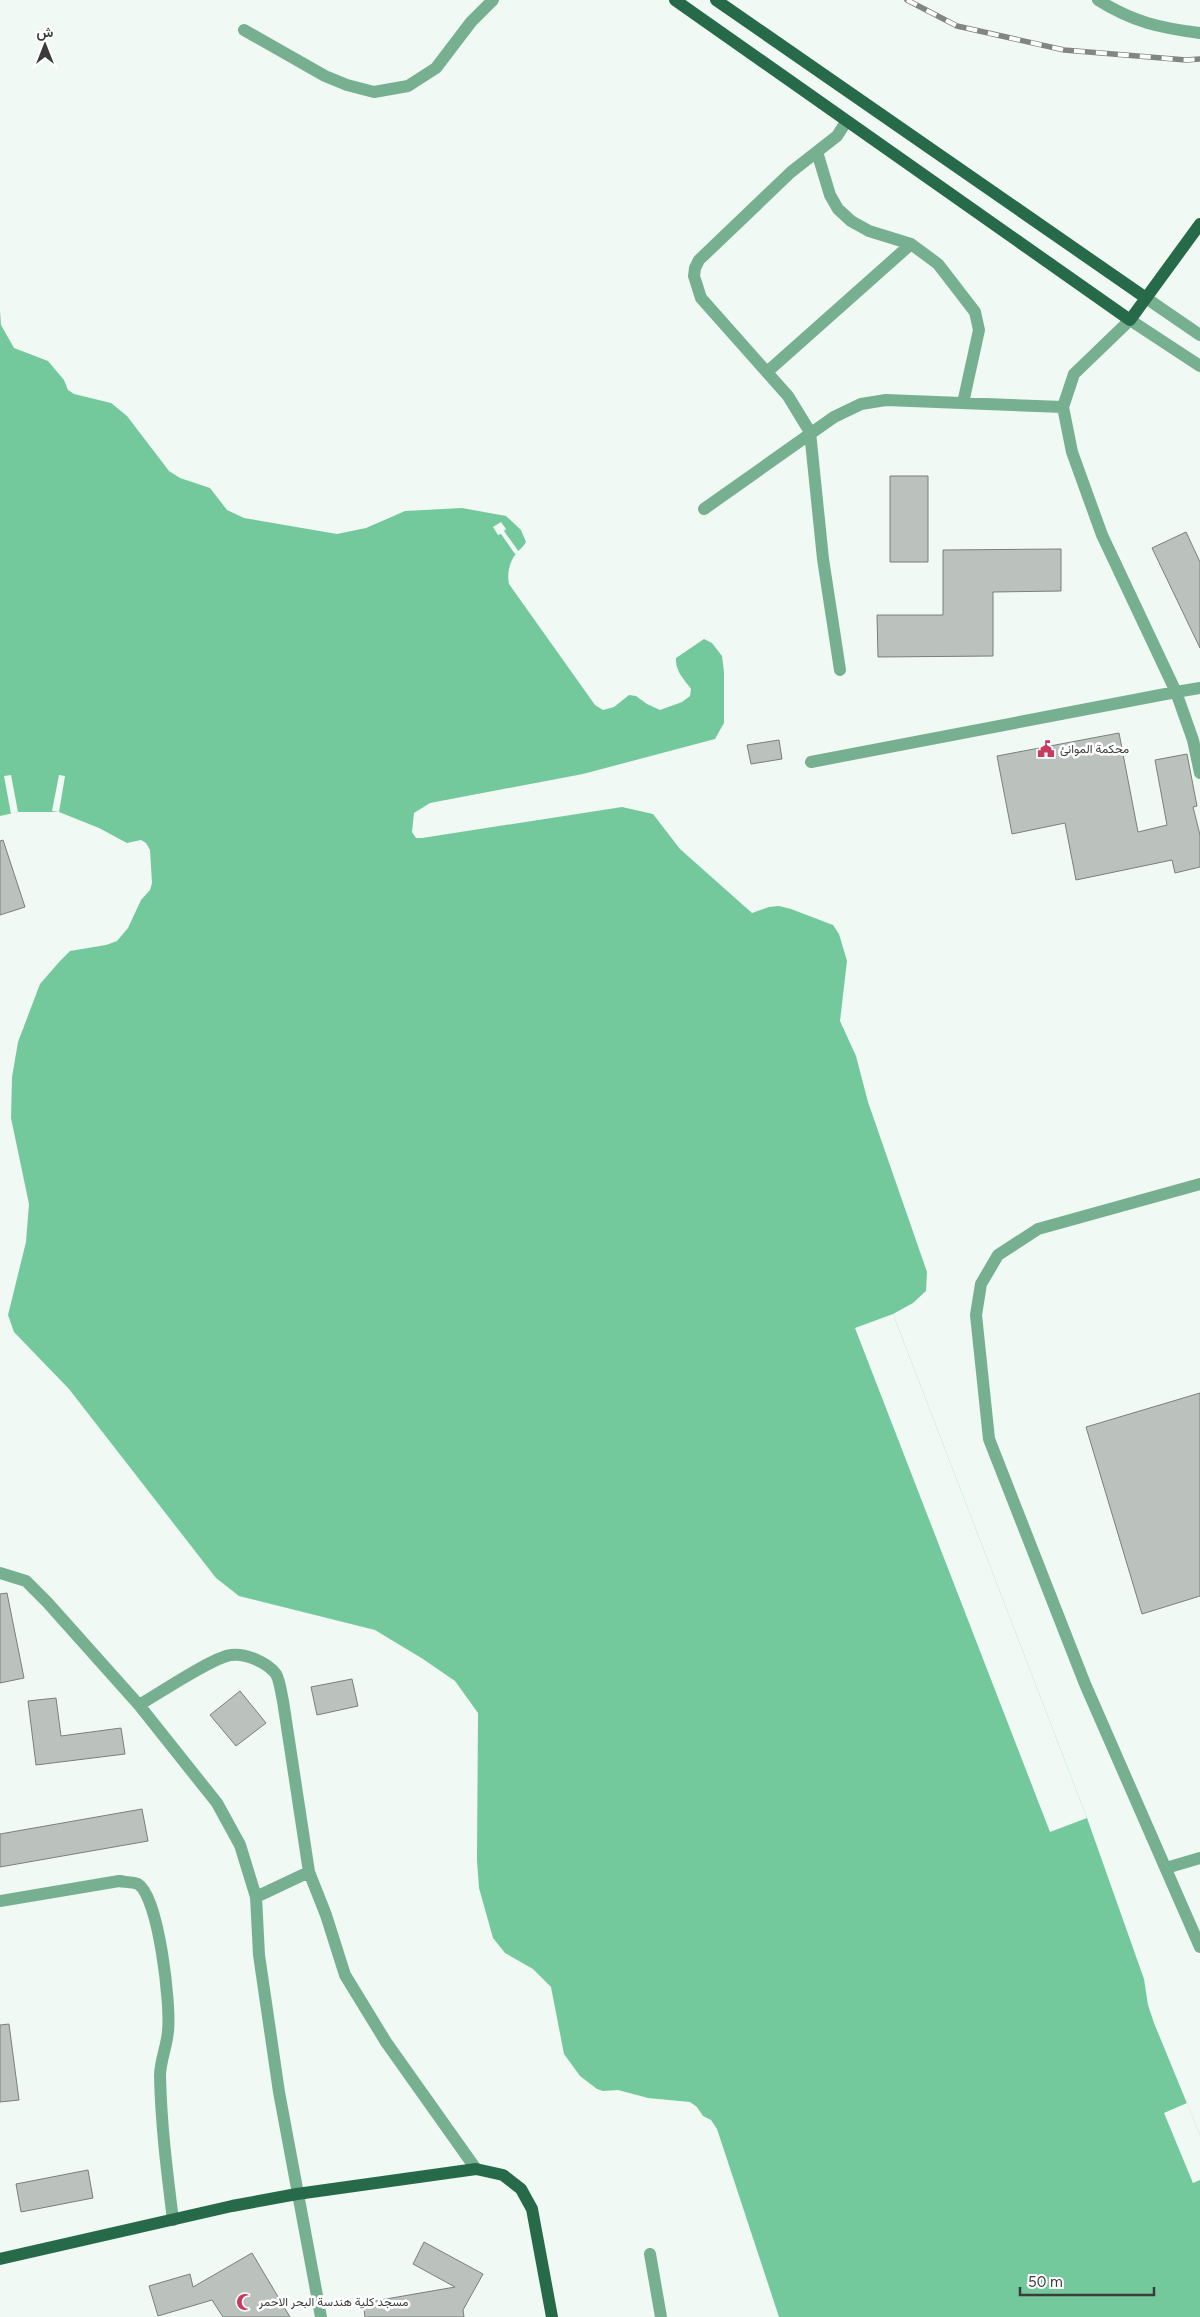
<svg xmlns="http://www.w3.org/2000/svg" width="1200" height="2317" font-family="Figtree,Vazirmatn,sans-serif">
  <rect width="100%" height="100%" fill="#f1f9f4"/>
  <!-- water -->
  <path fill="#73c99c" d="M0 310 1 325 14 348 48 361 64 380 68 390 74 394 111 403 116 407 127 416 169 471 180 478 210 488 227 510 244 518 337 534 366 528 405 511 462 508 506 516 521 530 526 542C523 548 518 550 515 555 509 563 507 575 509 584L595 705 603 710 614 707 629 695 636 696 647 704 660 710 682 702 690 696 691 689C684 679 675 671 676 658L704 639 712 643 722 656 724 672V723L715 739 583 774 430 803 414 813 412 832 416 838H422L622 807 653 814 680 849 752 913 769 907 779 906 791 909 833 925 839 934 847 961 840 1021 856 1056 868 1102 927 1272 926 1291 913 1303 893 1314 1087 1818 1144 1979 1148 2005 1154 2023 1200 2135V2317H779L717 2129 711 2120 703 2116 697 2107 690 2102 648 2098 618 2090 603 2091 597 2089 580 2076 564 2054 551 1987 533 1969 505 1953 493 1938 479 1888 477 1860 478 1713 455 1681 423 1659 375 1630 239 1596 216 1578 69 1389 14 1332 8 1315 26 1242 29 1204 11 1118 12 1077 18 1042 40 984 60 961 70 951 106 945 117 941 128 928 141 900 150 890 152 883 150 850 146 843 141 840 127 843 99 828 59 812H18L0 816Z"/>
  <!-- pier -->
  <path fill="#f1f9f4" d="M501 522 506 529 504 531 519 552 515 554 501 534 498 535 493 527Z
    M11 775 18 812 11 814 4 776Z
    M59 775 65 776 59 812 52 811Z
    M893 1314 1087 1818 1050 1832 855 1328Z
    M1187 2103 1200 2135V2180L1193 2183 1164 2113Z"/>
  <!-- building -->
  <path fill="#bbc2be" stroke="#79807c" d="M890 476H928V562H890Z
    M1186 532 1200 562V648L1152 548Z
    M1061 549V591L993 592V656L878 657 877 615H943V550Z
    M1119 733 1138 832 1167 825 1155 760 1187 754 1197 806 1193 807 1200 835V867L1175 873 1172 860 1076 880 1065 823 1012 834 997 756Z
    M779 740 782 759 751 764 747 745Z
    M3 840 25 907 0 915V841Z
    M1200 1393V1596L1142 1614 1086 1427Z
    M7 1593 24 1678 0 1683V1594Z
    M352 1679 358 1706 317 1715 311 1687Z
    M240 1691 266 1723 236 1746 210 1715Z
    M56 1698 61 1736 121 1728 125 1754 36 1765 28 1701Z
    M142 1809 148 1841 0 1867V1834Z
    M9 2024 19 2100 0 2102V2025Z
    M88 2170 93 2198 21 2212 16 2184Z
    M424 2242 483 2274 463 2310 464 2317H365L363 2303 455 2287 413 2264Z
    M252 2253 290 2317H223L212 2300 158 2316 149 2286 190 2274 193 2287Z"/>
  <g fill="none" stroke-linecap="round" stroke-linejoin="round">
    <!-- minor -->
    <path stroke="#77b091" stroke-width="12" d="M1098 0C1133 22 1160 28 1200 33
      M244 30 325 76 347 85 374 92 408 86 436 68 471 22 493 0
      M817 152 830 195 838 209 851 221 869 231 911 244 938 264 975 312 979 330 963 403
      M1146 298 1200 335
      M1200 366 1130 320 1074 374 1063 407 1072 452 1102 535 1176 692 1200 688
      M767 372 911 244
      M704 509 834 417 861 404 886 400 1063 407
      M840 670 823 559 810 432 788 396 701 298 694 276 695 268 699 260 791 172 837 136 846 122
      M811 762 1176 692 1193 740 1200 773
      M1200 1184 1038 1229 998 1255 981 1284 976 1315 989 1439 1085 1684 1200 1947
      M0 1573 26 1581 47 1602 139 1705 217 1803 240 1845 256 1897 259 1955 279 2092 321 2317
      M139 1705C158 1694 213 1657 231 1655 245 1653 267 1662 276 1674 280 1681 281 1693 283 1701L309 1872 326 1915 345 1975 386 2042 476 2169
      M1166 1868 1200 1858
      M256 1897 309 1872
      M0 1901 119 1881C124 1882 133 1882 138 1884 159 1897 171 2006 168 2031 167 2046 160 2061 160 2076 161 2124 167 2172 173 2220
      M650 2254 661 2317"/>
    <!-- major -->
    <path stroke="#276a4a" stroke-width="12" d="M675 0 1130 320 1200 224
      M716 0 1146 298
      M0 2259 232 2206 297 2194 476 2169 503 2175 521 2189 532 2209 552 2317"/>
    <!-- rail casing -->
    <g stroke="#828683" stroke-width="5.5">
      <path id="rail" d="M907 0 957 26 1064 50 1186 60 1200 59"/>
    </g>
    <!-- rail -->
    <use href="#rail" stroke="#fff" stroke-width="4" stroke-dasharray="11" stroke-linecap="butt"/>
  </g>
  <!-- icons -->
  <defs>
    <g id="civic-bare" transform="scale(1.35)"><path d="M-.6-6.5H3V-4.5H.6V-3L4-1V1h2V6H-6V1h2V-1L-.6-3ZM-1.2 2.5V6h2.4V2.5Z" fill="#c93a5f" stroke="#fff" stroke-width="2.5" paint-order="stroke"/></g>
    <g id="mosque-bare" transform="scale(1.35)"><path d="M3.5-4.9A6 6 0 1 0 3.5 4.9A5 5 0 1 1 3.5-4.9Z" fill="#c93a5f" stroke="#fff" stroke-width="2.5" paint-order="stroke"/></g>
  </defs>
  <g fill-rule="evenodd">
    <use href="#civic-bare" x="1046" y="749"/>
    <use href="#mosque-bare" x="245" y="2302"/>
  </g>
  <g text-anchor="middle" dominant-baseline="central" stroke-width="5" stroke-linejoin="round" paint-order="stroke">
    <!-- poi labels -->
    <g font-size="12" fill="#3a3d3b" stroke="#fff" text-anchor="start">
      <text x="1060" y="749">محكمة الموانئ</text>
      <text x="259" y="2302">مسجد كلية هندسة البحر الاحمر</text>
    </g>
  </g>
  <!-- north arrow -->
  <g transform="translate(45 45)" stroke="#ffffff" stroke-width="4" paint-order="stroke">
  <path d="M0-4L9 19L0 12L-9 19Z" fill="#3a3d3b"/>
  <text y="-8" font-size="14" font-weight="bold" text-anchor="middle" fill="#3a3d3b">ش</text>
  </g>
  <!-- scale -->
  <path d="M1020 2287v8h134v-8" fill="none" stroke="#3a3d3b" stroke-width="2.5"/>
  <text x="1028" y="2287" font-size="15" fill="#3a3d3b" stroke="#ffffff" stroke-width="4" paint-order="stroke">50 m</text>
</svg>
